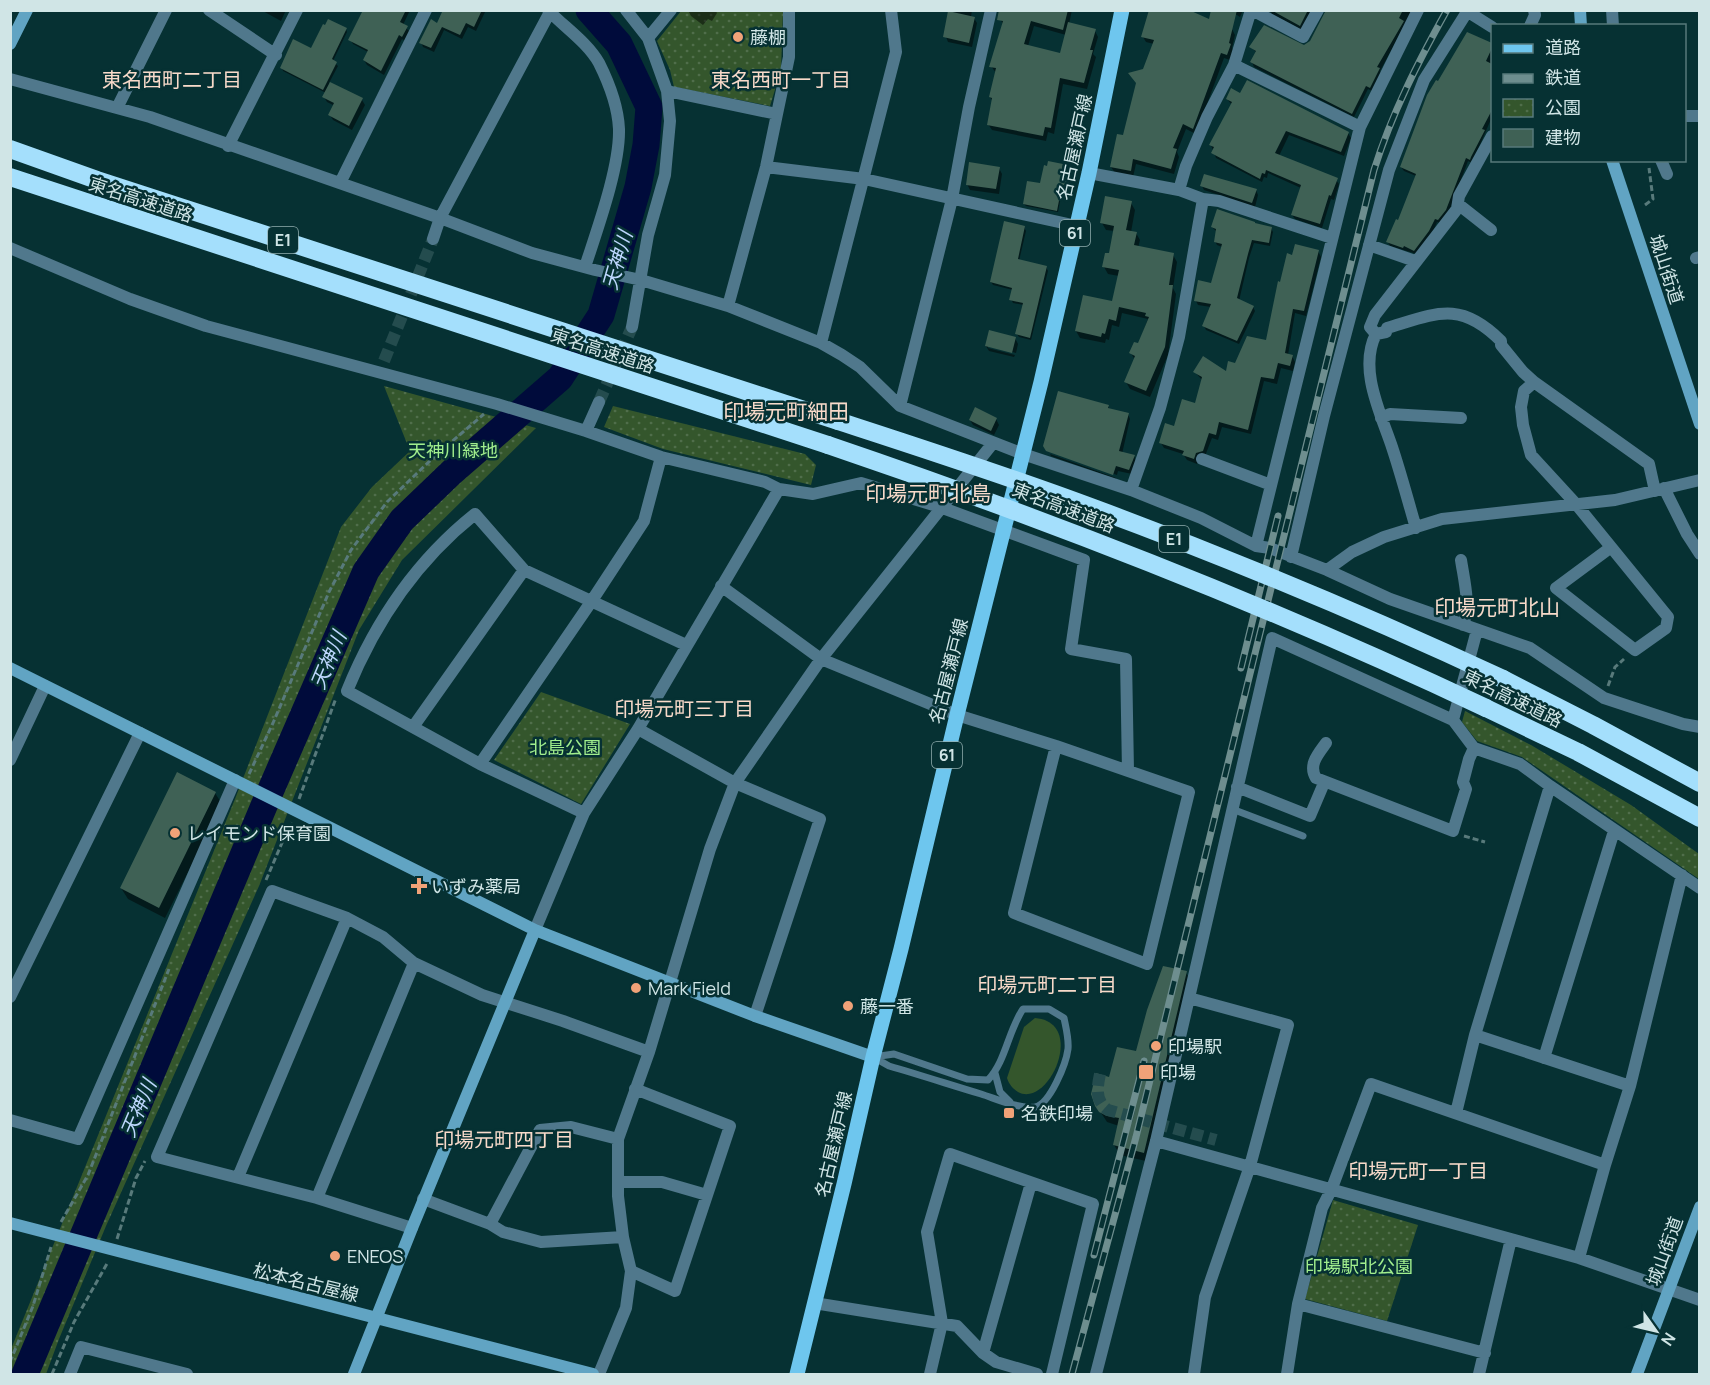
<svg xmlns="http://www.w3.org/2000/svg" width="1710" height="1385" font-family="Manrope,'Noto Sans JP',sans-serif">
  <defs>
    <pattern id="park-dots" width="8" height="8" patternUnits="userSpaceOnUse" patternTransform="scale(1.5)"><rect width="8" height="8" fill="#34562c"/><path d="M2 2h.1M6 6h.1" fill="none" stroke="#506e4b" stroke-width="1.8" stroke-linecap="round"/></pattern>
  </defs>
  <rect width="100%" height="100%" fill="#063133"/>
  <!-- grass -->
  <path fill="#34562c" d="M1035 1018C1087 1022 1049 1109 1018 1092 1012 1088 1009 1084 1007 1078L1024 1027Z"/>
  <!-- park -->
  <path fill="url(#park-dots)" d="M681 11H783L781 70 770 106 674 87 670 70 657 41Z
    M384 386 536 428 402 560 359 630 259 886 106 1226 59 1339 46 1374H11V1349L235 799 341 527 372 487 410 451Z
    M613 406 805 454 816 465 811 485 663 449 604 427Z
    M541 692 630 724 581 804 494 760Z
    M1465 711 1531 745 1631 805 1699 854V879L1522 757 1477 741 1462 722Z
    M1333 1200 1418 1225 1387 1321 1305 1299Z"/>
  <!-- shadow -->
  <path fill="#0007" fill-rule="evenodd" d="M261 10H286L281 21Z
    M364 10H410L403 25 410 32 405 41 402 39 384 75 367 65 364 60 368 52 353 44 350 39Z
    M445 10H486L476 31 468 27 462 39 444 30 434 52 423 47 421 42 438 25Z
    M688 10H715L717 13 712 21 708 19 703 25 691 16Z
    M954 10H972L971 17 974 18 977 23 972 47 948 42 946 37Z
    M1003 10H1072L1069 24 1095 31 1098 37 1093 54 1096 57 1087 89 1063 84 1054 134 1048 132 1046 141 992 130 988 124 993 102 990 97 996 73 991 66 1003 25 1001 20ZM1034 26 1066 35 1061 54 1028 46Z
    M1229 10H1243L1240 17Z
    M1270 10H1314L1302 30 1272 14Z
    M1328 10H1413L1380 71 1381 73 1372 91 1368 89 1354 117 1254 67 1252 62 1257 53 1251 47 1309 45Z
    M346 29 347 32 333 61 338 66 329 83 362 100 365 105 352 130 333 120 330 115 335 106 327 102 324 97 326 93 283 71 282 68Z
    M1232 29 1235 35 1232 48 1234 51 1230 60 1224 58 1196 134 1186 129 1177 152 1179 157 1174 174 1136 164 1133 177 1115 173 1111 167 1124 137 1144 70 1154 44 1146 42 1143 37Z
    M1467 34 1492 45V117L1472 163 1468 161 1448 214 1440 223 1437 222 1431 236 1417 254 1390 246 1388 242 1399 222 1416 176 1404 171 1401 167 1439 83Z
    M1227 99 1348 133 1351 138 1344 156 1289 135 1279 156 1336 180 1339 184 1334 200 1331 199 1322 228 1295 219 1292 215 1301 188 1268 173 1267 178 1264 177 1262 182 1216 158 1211 145 1232 105Z
    M1062 165 1063 170 1071 174 1069 187 1063 186 1058 212 1026 206 1024 204 1041 184 1049 168Z
    M999 168 1002 174 999 194 970 190 967 184Z
    M1202 186 1256 190 1258 195 1255 207 1204 190Z
    M1131 203 1135 210 1131 232 1136 233 1140 240 1138 248 1173 255 1177 262 1173 288 1176 294 1168 355 1150 397 1130 389 1126 382 1135 360 1131 353 1138 345 1148 319 1122 313 1119 327 1112 325 1109 340 1106 339 1105 343 1080 338 1076 331 1113 303 1119 276 1108 274 1104 267 1110 255 1115 231 1106 230 1102 223Z
    M1024 227 1026 231 1019 261 1046 267 1048 271 1031 340 1019 337 1017 334 1024 305 1013 303 1011 299 1013 290 993 285 991 282Z
    M1212 227 1271 228 1273 232 1270 246 1254 243 1249 258 1239 301 1253 307 1255 311 1239 344 1206 330 1204 326 1211 307 1198 305 1196 301 1212 285 1222 247 1217 245 1215 241 1217 232Z
    M1318 251 1321 257 1306 316 1295 313 1288 355 1292 356 1295 362 1293 371 1281 368 1277 384 1264 381 1251 434 1222 427 1218 440 1212 438 1205 456 1199 458 1197 464 1187 460 1183 454 1164 448 1161 443 1196 404 1202 380 1195 372 1227 373 1235 364 1268 342 1281 283 1293 256Z
    M1015 338 1018 344 1016 353 988 345V348L1015 355 1014 357 989 351 986 346Z
    M1108 406 1110 410 1128 414 1130 419 1122 454 1134 456 1136 461 1132 474 1118 471 1117 475 1047 450Z
    M996 419 999 425 994 435 973 425 970 420Z
    M1050 454 1116 478V479L1051 456Z
    M215 793 222 804 165 918 128 899 121 888Z
    M1186 973 1192 983 1150 1162 1120 1155 1114 1145 1119 1126 1107 1122 1096 1105 1110 1078 1138 1052Z"/>
  <g fill="none" stroke-linecap="round" stroke-linejoin="round">
    <!-- river -->
    <path stroke="#000b3b" stroke-width="27" d="M25 1374 266 801 366 571 402 520 452 472 560 378 601 315 638 187 646 145 649 107 619 44 589 10"/>
  </g>
  <!-- building -->
  <path fill="#3f6155" d="M363 10H406L400 22 408 26 402 37 399 35 381 71 363 60 368 50 348 40Z
    M440 10H482L474 27 466 23 460 35 442 27 431 48 419 43 431 19 437 23 442 12Z
    M999 10H1068L1063 30 1031 21 1024 44 1060 53 1068 22 1096 29 1090 50H1093L1084 83 1060 78 1051 128 1045 127 1043 136 987 125 992 98 989 97 996 68 989 67 1003 21 997 20Z
    M1149 10H1189L1209 19 1211 10H1237L1229 43 1231 44 1227 55 1221 53 1193 129 1183 124 1173 148 1177 149 1171 169 1133 159 1131 171 1110 167 1117 134 1123 135 1136 83 1128 73 1143 69 1154 40 1141 37Z
    M1271 10H1308L1300 26Z
    M1326 10H1403L1399 18 1404 21 1377 67 1380 68 1370 88 1366 86 1352 114 1250 62 1256 51 1249 47 1264 25 1304 45 1310 41Z
    M948 11 975 17 969 43 943 37Z
    M328 19 347 28 332 59 337 62 323 90 280 68 293 39 311 48 323 24 325 25Z
    M1467 32 1492 43V48L1486 61 1492 64V110L1482 129 1485 130 1471 157 1470 160 1466 158 1446 210 1438 220 1435 219 1429 231 1414 251 1404 246 1403 248 1386 242 1396 219 1398 220 1416 174 1400 167 1427 95 1436 80 1438 81Z
    M1247 80 1349 132 1341 152 1286 131 1275 153 1338 178 1331 196 1329 195 1320 224 1291 215 1301 185 1266 170 1265 174 1262 173 1260 179 1211 153 1214 147 1209 145 1232 102 1226 99 1231 88 1240 93Z
    M330 82 363 98 349 126 328 115 334 103 322 97Z
    M1048 161 1063 164 1062 169 1071 171 1068 186 1062 185 1057 211 1023 204 1027 181 1040 183 1044 165 1047 166Z
    M969 162 1000 167 996 189 966 185Z
    M1204 174 1257 189 1252 203 1200 186Z
    M1105 196 1132 201 1126 230 1137 232 1134 245 1174 253 1169 285H1173L1165 347 1146 391 1124 382 1135 356 1129 353 1134 342 1138 343 1149 317 1145 316 1146 313 1119 307 1116 321 1109 319 1105 334 1102 333 1101 337 1075 331 1083 295 1112 301 1119 270 1102 267 1105 253H1109L1114 226 1100 223Z
    M1217 209 1255 222V223L1272 227 1269 243 1252 240 1248 254 1237 298 1254 306 1237 341 1202 326 1211 304 1194 301 1198 280 1211 283 1222 244 1214 242 1216 229 1211 227Z
    M1004 221 1025 226 1018 259 1047 266 1030 338 1015 334 1023 303 1009 300 1012 288 990 282Z
    M1295 244 1319 250 1304 311 1293 309 1285 353 1293 355 1290 366 1278 363 1274 379 1261 377 1248 430 1219 422 1216 435 1209 433 1203 451 1196 453 1194 459 1182 455 1184 451 1159 443 1165 423 1174 426 1182 399 1195 403 1202 377 1193 372 1203 356 1226 371 1228 361 1235 363 1247 336 1266 340 1278 281 1280 282 1287 253 1292 255Z
    M989 330 1016 337 1012 353 985 346Z
    M1058 391 1109 405 1108 408 1129 413 1119 451 1135 455 1129 470 1116 466 1113 475 1046 451 1043 446Z
    M975 407 997 418 991 431 969 420Z
    M177 772 216 792 159 908 120 888Z
    M1163 966 1187 971 1144 1153 1113 1145 1119 1118 1107 1116 1099 1112 1095 1106 1091 1094 1096 1073 1109 1077 1117 1047 1136 1051 1147 1010Z"/>
  <g fill="none" stroke-linecap="round" stroke-linejoin="round">
    <!-- street-tunnel -->
    <path stroke="#244c4e" stroke-width="12" stroke-dasharray="12 6" stroke-linecap="butt" d="M384 361 433 239
      M599 402 632 327
      M1100 1074C1097 1088 1095 1101 1108 1110L1216 1140"/>
    <!-- path -->
    <path stroke="#587a7b" stroke-width="3" stroke-dasharray="6 3" stroke-linecap="butt" d="M1645 205 1653 199 1649 168
      M1608 686 1615 667 1624 659
      M249 774 273 723 329 592 351 550 387 502 435 456 484 414
      M299 799 336 698
      M1464 836 1485 842
      M266 880 291 822
      M61 1222 88 1175 169 969
      M117 1239 136 1178 145 1161
      M10 1362 33 1306 51 1247
      M52 1374 74 1322 108 1262"/>
    <!-- lane -->
    <path stroke="#50788c" stroke-width="7" d="M1232 809 1303 836
      M1023 1009H1049L1064 1018C1066 1028 1069 1039 1068 1049 1066 1064 1050 1104 1035 1107 1018 1109 997 1099 981 1094 951 1085 920 1075 889 1066L873 1057 894 1054 967 1079 988 1080C1006 1061 1008 1031 1023 1009Z
      M995 1073 1000 1092 1010 1102"/>
    <!-- street -->
    <path stroke="#50788c" stroke-width="12" d="M209 10 276 55
      M548 10C564 27 587 42 599 63 609 83 618 107 619 129 620 167 597 230 585 267
      M626 10 648 38 667 91 670 121 665 175 648 235 632 327
      M1252 10 1303 37 1318 10
      M1465 10 1492 27
      M1612 10 1613 26
      M1530 26 1535 15 1534 10
      M648 38 671 10
      M1234 65 1360 127
      M10 79 150 117 440 218 532 253 595 270 641 280 728 306 821 343 842 355 860 367 900 406 1023 454 1131 490 1201 518 1256 546 1270 548 1327 570 1390 599 1530 648 1604 698 1683 724 1700 727
      M667 91 777 114
      M117 108 166 10
      M1684 116H1700
      M228 146 297 10
      M1661 160 1667 174
      M766 167 864 179 1077 226
      M1089 173 1179 190 1203 199 1219 201 1332 238
      M340 183 426 10
      M1179 190 1186 166 1207 117 1234 65 1251 10
      M1458 204 1491 230
      M433 239 440 218 551 10
      M1369 245 1415 261
      M10 248 130 299 206 326 497 404 586 431 661 457 765 482 779 489 813 494 861 483 940 507 1084 560 1071 649 1126 659 1128 771
      M1696 258 1700 257
      M728 306 766 167 777 114 789 57V10
      M1376 334 1386 332 1387 328C1437 313 1460 300 1501 341V345L1523 372 1534 382 1649 464 1655 491
      M821 343 896 52 891 10
      M1534 382 1524 391 1521 407 1523 425 1531 455 1576 504 1668 617 1666 628 1635 650 1556 588 1610 548
      M900 406 952 199 969 107 991 10
      M1381 418 1390 414 1461 418
      M586 431 599 402
      M1202 459 1271 485
      M1664 488 1687 534 1700 554
      M1131 490 1160 408 1179 337 1203 199
      M1416 528C1408 501 1401 474 1392 447 1381 414 1358 369 1376 334L1370 327 1375 315 1457 209 1459 196 1492 136
      M1256 546 1360 127 1418 10
      M1291 557 1324 416 1389 170 1424 80 1467 12
      M1461 560C1464 580 1471 606 1463 625
      M1327 570 1352 552 1384 537 1442 519 1615 500 1700 480
      M721 586 821 659 957 715 1056 746 1189 792 1147 964 1014 913 1056 746
      M1453 720 1477 630
      M413 727 524 570
      M638 729 735 783 820 819 755 1016
      M1326 743C1318 754 1308 765 1316 778L1453 831 1466 789 1463 782 1469 759 1474 748
      M10 760 45 686
      M480 764 591 602 644 521 661 457
      M1237 787 1310 816 1324 783
      M584 813 480 764 347 691C375 622 416 561 475 514L524 570 686 645
      M535 930 584 813 638 729 779 489
      M10 997 140 733
      M1189 998 1288 1025 1250 1166 1205 1297 1194 1374
      M1475 1035 1630 1086
      M1544 1058 1614 831
      M1456 1113 1475 1035 1550 786 1700 888
      M10 1120 78 1139 235 780
      M1156 1141 1579 1258 1700 1300
      M238 1177 347 918
      M618 1182H662L707 1195
      M317 1198 414 963
      M423 1199 490 1224 503 1232 541 1242 623 1237
      M490 1224 540 1130 571 1127 618 1139
      M412 1228 317 1198 157 1157 272 891 347 918 383 937 414 963 482 995 563 1021 649 1052
      M1579 1258 1605 1165 1630 1086 1682 875
      M631 1271 675 1291 730 1126 635 1089
      M814 1303 957 1326 983 1353 996 1362 1037 1374
      M1298 1304 1485 1353
      M983 1353 1031 1183
      M70 1374 81 1347 187 1374
      M599 1374 626 1308 631 1271 623 1237 618 1196V1139L649 1052 710 849 735 783 821 659 993 443
      M930 1374 942 1323 927 1232 950 1154 1093 1204 1052 1374
      M1096 1374 1156 1141 1272 638 1453 720 1474 748 1520 764 1550 786
      M1287 1374 1298 1304 1322 1208 1332 1188 1371 1084 1605 1165
      M1479 1374 1511 1239"/>
    <!-- secondary -->
    <path stroke="#61a4c3" stroke-width="12" d="M1580 10 1581 26
      M10 44 27 10
      M1612 160 1700 424
      M10 668 535 930 755 1016 873 1057
      M10 1223 593 1374
      M354 1374 412 1228 535 930
      M1637 1374 1700 1207"/>
    <!-- primary -->
    <path stroke="#6ec6ee" stroke-width="15" d="M797 1374 844 1184 873 1057 901 949 957 715 1041 382 1089 173 1122 10"/>
    <!-- highway -->
    <path stroke="#a4dffc" stroke-width="18" d="M10 149 97 180 838 421
      M10 177 828 445
      M1503 679 1593 725 1700 783
      M1486 708 1578 752 1700 818"/>
    <!-- rail casing -->
    <g stroke="#6e8e8f" stroke-width="7">
      <path id="rail" d="M1241 668 1278 516
        M1094 1255 1144 1061
        M1072 1374 1136 1137 1374 170C1392 113 1418 62 1447 10"/>
    </g>
    <!-- rail -->
    <use href="#rail" stroke="#063133" stroke-width="4.5" stroke-dasharray="14" stroke-linecap="butt"/>
    <!-- highway-bridge -->
    <path stroke="#a4dffc" stroke-width="18" d="M838 421C924 449 1011 477 1096 509 1234 560 1370 617 1503 679
      M828 445C1052 521 1272 607 1486 708"/>
  </g>
  <!-- markers -->
  <g fill="#f0a278" stroke="#063133" stroke-width="2">
    <circle cx="738" cy="37" r="6"/>
    <circle cx="175" cy="833" r="6"/>
    <path d="M416 877h6v6h6v6h-6v6h-6v-6h-6v-6h6z"/>
    <circle cx="636" cy="988" r="6"/>
    <circle cx="848" cy="1006" r="6"/>
    <circle cx="1156" cy="1046" r="6"/>
    <rect x="1138" y="1064" width="16" height="16" rx="3"/>
    <rect x="1003" y="1107" width="12" height="12" rx="3"/>
    <circle cx="335" cy="1256" r="6"/>
  </g>
  <g text-anchor="middle" dominant-baseline="central" stroke-width="5" stroke-linejoin="round" paint-order="stroke">
    <!-- shield labels -->
    <g fill="#063133" stroke="#93afb0" stroke-width="1.5">
      <rect x="1060" y="220" width="30" height="26" rx="4.5"/>
      <rect x="268" y="227" width="30" height="26" rx="4.5"/>
      <rect x="1159" y="526" width="30" height="26" rx="4.5"/>
      <rect x="932" y="742" width="30" height="26" rx="4.5"/>
    </g>
    <g font-size="16" font-weight="bold" fill="#d0e5e6">
      <text x="1075" y="233">61</text>
      <text x="283" y="240">E1</text>
      <text x="1174" y="539">E1</text>
      <text x="947" y="755">61</text>
    </g>
    <!-- poi labels -->
    <g font-size="18" fill="#d0e5e6" stroke="#063133" text-anchor="start">
      <text x="750" y="37">藤棚</text>
      <text x="187" y="833">レイモンド保育園</text>
      <text x="431" y="886">いずみ薬局</text>
      <text x="648" y="988">Mark Field</text>
      <text x="860" y="1006">藤一番</text>
      <text x="1168" y="1046">印場駅</text>
      <text x="1160" y="1072">印場</text>
      <text x="1021" y="1113">名鉄印場</text>
      <text x="347" y="1256">ENEOS</text>
    </g>
    <!-- street labels -->
    <g font-size="18" fill="#d0e5e6" stroke="#063133">
      <text transform="translate(1074 147) rotate(-78)">名古屋瀬戸線</text>
      <text transform="translate(141 199) rotate(18)">東名高速道路</text>
      <text transform="translate(1667 269) rotate(72)">城山街道</text>
      <text transform="translate(603 350) rotate(18)">東名高速道路</text>
      <text transform="translate(1064 507) rotate(21)">東名高速道路</text>
      <text transform="translate(948 671) rotate(-76)">名古屋瀬戸線</text>
      <text transform="translate(1513 698) rotate(26)">東名高速道路</text>
      <text transform="translate(833 1144) rotate(-77)">名古屋瀬戸線</text>
      <text transform="translate(1664 1251) rotate(-70)">城山街道</text>
      <text transform="translate(306 1282) rotate(14)">松本名古屋線</text>
    </g>
    <!-- park labels -->
    <g font-size="18" fill="#a1ee8d" stroke="#063133">
      <text x="453" y="450">天神川緑地</text>
      <text x="565" y="747">北島公園</text>
      <text x="1359" y="1266">印場駅北公園</text>
    </g>
    <!-- neighbourhood labels -->
    <g font-size="20" fill="#f8daca" stroke="#063133">
      <text x="172" y="79">東名西町二丁目</text>
      <text x="781" y="79">東名西町一丁目</text>
      <text x="684" y="708">印場元町三丁目</text>
      <text x="1047" y="984">印場元町二丁目</text>
      <text x="504" y="1139">印場元町四丁目</text>
      <text x="1418" y="1170">印場元町一丁目</text>
    </g>
    <!-- water labels -->
    <g font-size="20" font-style="italic" fill="#bdd6fd" stroke="#063133">
      <text transform="translate(617 260) rotate(-74)">天神川</text>
      <text transform="translate(328 660) rotate(-67)">天神川</text>
      <text transform="translate(138 1108) rotate(-67)">天神川</text>
    </g>
    <!-- quarter labels -->
    <g font-size="21" fill="#f8daca" stroke="#063133">
      <text x="786" y="411">印場元町細田</text>
      <text x="928" y="493">印場元町北島</text>
      <text x="1497" y="607">印場元町北山</text>
    </g>
  </g>
  <!-- border -->
  <rect width="1710" height="1385" fill="none" stroke="#d0e5e6" stroke-width="24"/>
  <!-- legend -->
  <rect x="1491" y="24" width="195" height="138" fill="#063133" stroke="#57797b" stroke-width="1.5"/>
  <rect x="1503" y="44" width="30" height="9" fill="#6ec6ee" stroke="#57797b" stroke-width="1.5"/>
  <text x="1545" y="54" font-size="18" fill="#d0e5e6">道路</text>
  <rect x="1503" y="74" width="30" height="9" fill="#6e8e8f" stroke="#57797b" stroke-width="1.5"/>
  <text x="1545" y="84" font-size="18" fill="#d0e5e6">鉄道</text>
  <rect x="1503" y="99" width="30" height="18" fill="url(#park-dots)" stroke="#57797b" stroke-width="1.5"/>
  <text x="1545" y="114" font-size="18" fill="#d0e5e6">公園</text>
  <rect x="1503" y="129" width="30" height="18" fill="#3f6155" stroke="#57797b" stroke-width="1.5"/>
  <text x="1545" y="144" font-size="18" fill="#d0e5e6">建物</text>
  <!-- north arrow -->
  <g transform="translate(1656 1331) rotate(124)" stroke="#063133" stroke-width="4.5" paint-order="stroke">
  <path d="M0-4.5L10 22L0 15L-10 22Z" fill="#d0e5e6"/>
  <text y="-9" font-size="16" font-weight="bold" text-anchor="middle" fill="#d0e5e6">N</text>
  </g>
</svg>
